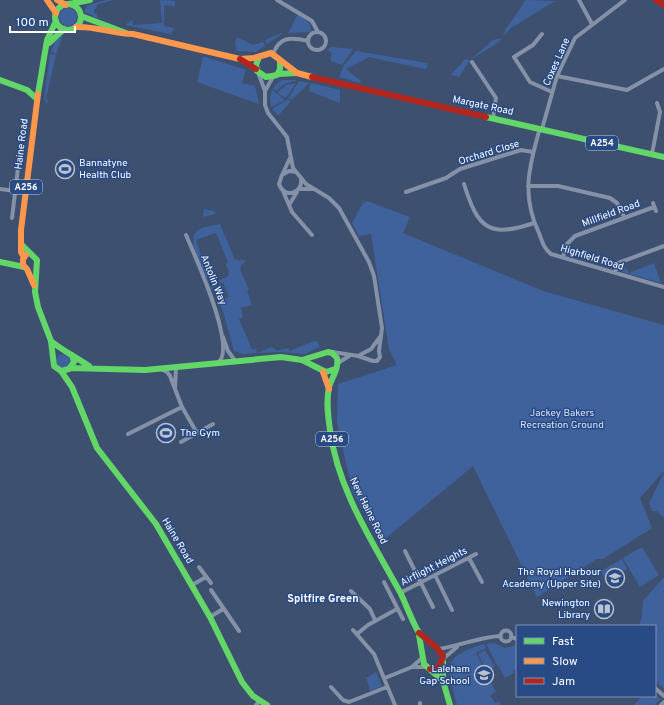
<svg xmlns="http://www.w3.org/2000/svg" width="664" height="705" font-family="Overpass,sans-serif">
  <rect width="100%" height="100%" fill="#3d5070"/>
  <!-- green -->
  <path fill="#3f629c" d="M106 0H113L96 5 97 8 94 9V13L97 14V17L124 24 95 17 85 12V9L88 5Z
    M160 0 175 1V6L164 5V26L174 28 171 34 125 25 132 20 133 25 162 23Z
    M526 0 555 1 511 28 504 35 505 30Z
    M59 17a9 9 0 1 1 18 0a9 9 0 1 1-18 0Z
    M298 14 310 24 311 30 309 32 288 33Z
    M281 33H283L256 52 237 51 235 43 237 37 253 45 263 42 265 45 267 43 265 40Z
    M63 36 56 54 51 52 56 40Z
    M502 38 496 44 470 60 459 77 451 75 465 59 470 60 493 40Z
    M331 47 353 49 342 65 331 61 330 59 332 53 327 50Z
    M356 51 427 63 428 67 425 69 369 57 346 69 361 81 360 83 339 77 343 67Z
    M50 54 56 55 46 98 48 101 47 104 44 99Z
    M203 56 246 70 242 83 255 86 259 104 197 82Z
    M283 80H297L282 85 276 91 273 89 277 83Z
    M299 81 309 83 293 99H288Z
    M296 83 286 98 277 93 286 85Z
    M311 83 340 90V103L309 91Z
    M272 90 285 100 271 107 270 98Z
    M287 100 291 101 278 116 272 109Z
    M367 201 410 217 403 233 543 291 664 325V471L640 498 652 528 603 559H597L537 597 473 466 380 543 352 490 337 422 338 384 397 365 389 349 371 234 359 236 352 223 363 203Z
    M204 209 214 211 215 214 203 217Z
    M220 224 235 260 238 259V261L244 259 245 262 241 265 240 269 249 290 247 291 252 305 241 308 243 317 239 319 252 350 256 349 257 353 272 347 277 351 288 348 290 351 314 341 318 342 320 347 305 354 278 352 243 354 234 351 224 315 213 285 212 290 210 289 212 284 216 282V285L214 286 220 300 229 297 223 282 220 283 219 281 228 276 229 272 226 264 228 262 216 233 198 239 196 242 210 276 213 275 214 278H208C200 270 188 240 196 232 202 226 213 226 220 224Z
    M654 263 661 283 623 272 621 269 624 265 625 269H627L629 273Z
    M56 361a7 7 0 1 1 14 0a7 7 0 1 1-14 0Z
    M664 473V518L657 511H652L649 503Z
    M642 547 659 575 640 587 623 558Z
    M622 559 627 569 607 581 601 571Z
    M664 577V689L655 681V626H639L642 616 643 601Z
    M494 643 505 648 517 645V668L513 671 514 673 505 678 499 667 504 664 498 667 486 644Z
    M484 644 486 648 476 653 496 692 490 695 495 703 500 701V705H457C446 665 441 658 484 644Z
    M485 650 495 667 487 671 478 654Z
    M376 672 382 686 370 691 366 677H368Z
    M655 695 660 699 655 705H634L642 696Z"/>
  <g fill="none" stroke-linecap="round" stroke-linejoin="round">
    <!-- street -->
    <path stroke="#8491a6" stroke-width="4" d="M277 0 312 21 318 32
      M579 0 592 24
      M308 41a9 9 0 1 1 18 0a9 9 0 1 1-18 0Z
      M542 34 533 45 514 57 530 82 552 92
      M273 54C280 36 291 37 308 41
      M472 62 496 98 493 118
      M259 75 265 91
      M557 76 627 90 664 69
      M273 77 265 91V105L268 113 287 137 293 168 306 184 329 198 339 208 369 262 374 276 382 328 379 351 380 357 377 361H373L358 356 333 352
      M540 128C529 166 521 196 539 233 542 241 544 249 551 254L664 287
      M542 129 557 76 575 38 625 0
      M652 154 660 112 657 103
      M296 172 289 171 282 175 279 184C284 199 303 194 301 179
      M283 173 290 158
      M464 184C478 229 489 238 534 223
      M528 186H558L610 198 617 203 624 217
      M0 189 15 191
      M300 189H313
      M283 191 292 212 312 235
      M406 192 446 178 460 169 521 150 533 152
      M653 203 656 211
      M289 205 297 192
      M12 218 18 168
      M186 235C195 256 236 345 219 362
      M563 257 567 244 575 236 654 207
      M615 273 618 263 664 246
      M223 337 228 351 236 362
      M358 356 371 349 380 337
      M338 363 349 356
      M161 369 167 372 170 376 182 407 197 433
      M175 389 176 368
      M128 434 182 407
      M181 442 213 424
      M405 551 433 607
      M469 558 482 582
      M199 567 211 583
      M435 575 452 610
      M384 582 403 619
      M192 585 206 577
      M211 590 239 631
      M351 591 370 609 375 620
      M400 593 476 554
      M210 617 223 609
      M353 630 374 654 395 705
      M500.5 636a5.5 5.5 0 1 1 11 0a5.5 5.5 0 1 1-11 0Z
      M357 634 368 625 397 609
      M511 637 517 639
      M438 649C460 646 479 637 500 636
      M444 658 457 647
      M412 667 422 658
      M385 678 412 667H426
      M331 687 343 700 349 702 387 687
      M655 688 664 696
      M420 703V705
      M256 705 260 701
      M661 705 664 702"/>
    <!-- fast -->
    <path stroke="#63d668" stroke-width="6" d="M69 4 90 0
      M55 17a13 13 0 1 1 26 0a13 13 0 1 1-26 0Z
      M81 16 126 33
      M49 43 64 29
      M259 57 256 65 257 71 266 77 277 75 280 69V61
      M278 74 297 73
      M0 80 27 90 37 99
      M38 94 47 40 56 21
      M486 117 664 157
      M21 244 37 260 35 292 38 307 51 341 54 366 61 371 69 369 74 362 72 355
      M0 262 24 267
      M51 341C63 351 76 357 89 366
      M302 360 328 352 332 353 337 358C339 369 332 377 329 387 326 401 328 416 330 430 338 491 373 542 401 594 407 607 412 621 419 633
      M70 368 145 370 281 357 302 360 326 372 335 369
      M61 371 72 387 97 448 156 524 210 617 242 682 253 696 267 705
      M419 635 424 664 443 681
      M443 662V681L450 705"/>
    <!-- slow -->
    <path stroke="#ff974d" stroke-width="6" d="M47 0 56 13
      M57 0 66 5
      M76 27C97 26 112 34 133 34L240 59 254 58 271 53 297 73 312 77
      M26 255 23 259V265L27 269 34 285
      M24 257 21 252V230L38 94
      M323 372 329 389"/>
    <!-- jam -->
    <path stroke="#b3261e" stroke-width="6" d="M656 0 664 5
      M240 59 256 69
      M312 77 486 117
      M419 633 437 648 443 656 440 666 430 669"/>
  </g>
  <!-- icons -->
  <defs>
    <g id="stadium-ring" transform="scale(1)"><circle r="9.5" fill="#284a85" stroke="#bbc2cd" stroke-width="1.5"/><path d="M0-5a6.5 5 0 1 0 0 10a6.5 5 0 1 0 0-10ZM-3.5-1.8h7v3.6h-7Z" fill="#bbc2cd"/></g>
    <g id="school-ring" transform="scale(1)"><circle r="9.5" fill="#284a85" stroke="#bbc2cd" stroke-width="1.5"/><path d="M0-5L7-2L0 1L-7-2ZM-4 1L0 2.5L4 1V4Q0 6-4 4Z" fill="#bbc2cd"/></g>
    <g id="library-ring" transform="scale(1)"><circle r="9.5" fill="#284a85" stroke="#bbc2cd" stroke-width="1.5"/><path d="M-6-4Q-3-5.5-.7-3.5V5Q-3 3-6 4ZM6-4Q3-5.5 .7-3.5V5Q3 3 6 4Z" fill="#bbc2cd"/></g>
  </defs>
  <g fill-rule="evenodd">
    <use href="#stadium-ring" x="65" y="169"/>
    <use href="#stadium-ring" x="166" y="433"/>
    <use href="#school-ring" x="615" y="578"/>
    <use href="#library-ring" x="604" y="609"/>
    <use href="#school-ring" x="484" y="675"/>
  </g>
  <g text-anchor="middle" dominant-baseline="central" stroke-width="3" stroke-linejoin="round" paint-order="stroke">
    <!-- shield labels -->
    <g fill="#284a85" stroke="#bec9da" stroke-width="1">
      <rect x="586" y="136" width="32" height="14" rx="3"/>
      <rect x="10" y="180" width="32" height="14" rx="3"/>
      <rect x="316" y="432" width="32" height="14" rx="3"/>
    </g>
    <g font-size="9" font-weight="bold" fill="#fff">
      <text x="602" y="143">A254</text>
      <text x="26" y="187">A256</text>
      <text x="332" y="439">A256</text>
    </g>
    <!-- street labels -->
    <g font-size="10" fill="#fff" stroke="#284a85">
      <text transform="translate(557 62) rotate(-66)">Coxes Lane</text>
      <text transform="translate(483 106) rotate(12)">Margate Road</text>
      <text transform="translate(22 144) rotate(-83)">Haine Road</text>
      <text transform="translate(489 153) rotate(-17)">Orchard Close</text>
      <text transform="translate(611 214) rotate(-20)">Millfield Road</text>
      <text transform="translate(592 258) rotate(17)">Highfield Road</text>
      <text transform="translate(213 280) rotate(68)">Antolin Way</text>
      <text transform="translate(368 511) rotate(64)">New Haine Road</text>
      <text transform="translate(177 541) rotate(59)">Haine Road</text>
      <text transform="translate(434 567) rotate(-27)">Airflight Heights</text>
    </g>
    <!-- poi labels -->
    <g font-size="10" fill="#fff" stroke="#284a85" text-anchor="end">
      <text x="79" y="163" text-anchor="start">Bannatyne<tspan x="79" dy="12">Health Club</tspan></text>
      <text x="180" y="433" text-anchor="start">The Gym</text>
      <text x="601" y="572">The Royal Harbour<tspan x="601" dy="12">Academy (Upper Site)</tspan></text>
      <text x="590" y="603">Newington<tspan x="590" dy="12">Library</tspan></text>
      <text x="470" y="669">Laleham<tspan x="470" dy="12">Gap School</tspan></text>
    </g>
    <!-- park labels -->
    <g font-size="10" fill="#d6e2f6" stroke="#284a85">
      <text x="562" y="413">Jackey Bakers<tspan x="562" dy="12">Recreation Ground</tspan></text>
    </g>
    <!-- neighbourhood labels -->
    <g font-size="11" font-weight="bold" fill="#fff" stroke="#284a85">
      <text x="323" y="599">Spitfire Green</text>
    </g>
  </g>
  <!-- legend -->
  <rect x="516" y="625" width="140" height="72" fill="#284a85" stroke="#7e92b6"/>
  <rect x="524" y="638" width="20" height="6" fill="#63d668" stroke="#7e92b6"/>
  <text x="552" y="645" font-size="12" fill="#ffffff">Fast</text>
  <rect x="524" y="658" width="20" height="6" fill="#ff974d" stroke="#7e92b6"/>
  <text x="552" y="665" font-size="12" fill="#ffffff">Slow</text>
  <rect x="524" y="678" width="20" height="6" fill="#b3261e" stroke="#7e92b6"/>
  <text x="552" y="685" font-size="12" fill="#ffffff">Jam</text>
  <!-- scale -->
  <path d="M10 26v6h65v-6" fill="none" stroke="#ffffff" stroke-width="2"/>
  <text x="16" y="26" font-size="12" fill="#ffffff" stroke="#284a85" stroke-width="3" paint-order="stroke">100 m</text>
</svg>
